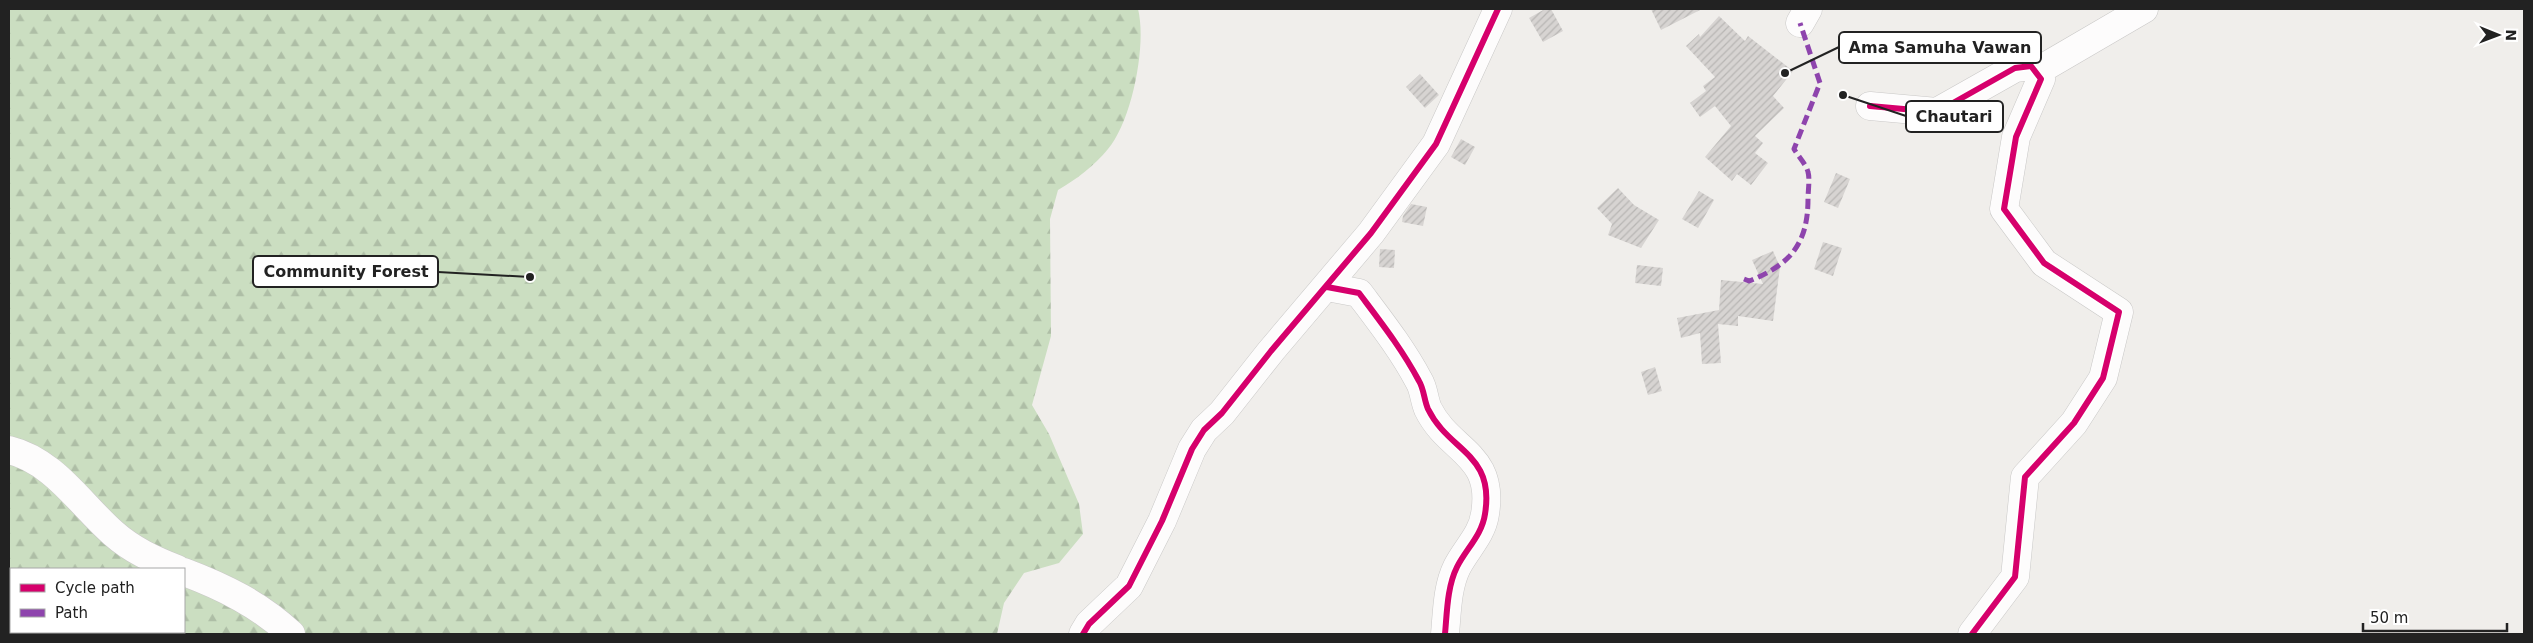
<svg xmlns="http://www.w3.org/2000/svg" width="2533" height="643" font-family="'DejaVu Sans',sans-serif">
  <defs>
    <pattern id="forest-firs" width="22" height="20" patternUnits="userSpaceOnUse" patternTransform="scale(1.25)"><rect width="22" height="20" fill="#cbdec1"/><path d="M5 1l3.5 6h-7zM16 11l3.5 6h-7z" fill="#aebea6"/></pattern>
    <pattern id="building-hatch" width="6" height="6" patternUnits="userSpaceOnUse" patternTransform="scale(1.25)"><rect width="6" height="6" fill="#d7d4d2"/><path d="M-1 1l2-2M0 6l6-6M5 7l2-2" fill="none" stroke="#b8b6b4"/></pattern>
  </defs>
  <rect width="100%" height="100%" fill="#f0eeeb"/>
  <!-- forest -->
  <path fill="url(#forest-firs)" fill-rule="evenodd" d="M9 9H1138C1147 44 1132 121 1108 149 1094 166 1077 179 1058 190L1050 219 1051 336 1032 405 1049 434 1079 504 1083 534 1059 563 1024 573 1004 603 997 634H9ZM11 569H184V632H11Z"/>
  <!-- building -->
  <path fill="url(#building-hatch)" d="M1545 9H1551L1563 31 1543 42 1529 18Z
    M1651 9H1702L1661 30Z
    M1719 16 1745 41 1748 36 1793 71 1773 96 1784 108 1755 136 1763 143 1755 153 1768 163 1751 185 1737 174 1732 181 1705 157 1731 126 1715 106 1700 117 1690 103 1706 91 1703 86 1715 77 1686 46 1699 34 1700 37Z
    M1420 74 1439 95 1425 108 1406 87Z
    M1461 139 1475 147 1465 165 1451 157Z
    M1836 173 1850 179 1838 208 1824 202Z
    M1618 188 1634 205 1659 220 1641 248 1608 235 1612 224 1597 208Z
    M1699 191 1714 200 1698 228 1682 219Z
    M1411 204 1427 207 1423 226 1402 222 1403 216Z
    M1823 242 1842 248 1833 276 1814 269Z
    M1380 249 1395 250 1394 268 1379 267Z
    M1773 251 1780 267 1773 321 1738 316V326L1718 324 1721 363 1702 364 1700 333 1681 338 1677 318 1719 310 1721 280 1763 284 1752 260Z
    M1637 265 1663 268 1661 286 1635 283Z
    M1655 367 1662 391 1648 395 1641 372Z"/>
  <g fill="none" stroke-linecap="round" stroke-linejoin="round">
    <!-- minor casing -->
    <g stroke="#c9c8c7" stroke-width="29">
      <path id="minor" d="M1800 23 1808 9
        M2036 72 2144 9
        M1870 106 1937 112 2015 68 2031 66 2041 79 2016 137 2004 209 2044 263 2119 312 2103 378 2074 423 2025 477 2015 577 1972 634
        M1327 287 1359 293C1380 321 1402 349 1419 381 1424 389 1424 400 1428 409 1449 452 1495 453 1485 514 1482 535 1466 549 1457 567 1447 587 1447 613 1445 634
        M9 450C54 461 80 504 113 533 132 550 154 560 177 569
        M184 572C224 587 260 605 291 634
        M1083 634 1089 624 1129 586 1162 521 1192 449 1204 430 1222 413 1271 351 1371 233 1436 144 1498 9"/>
    </g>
    <!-- minor -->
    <use href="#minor" stroke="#fdfcfc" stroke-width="28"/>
    <!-- quiet -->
    <path stroke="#8e44ad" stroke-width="5" stroke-dasharray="10 5" stroke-linecap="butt" d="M1744 279 1749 281C1790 265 1808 244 1808 199 1808 191 1810 179 1808 172 1806 164 1798 156 1794 149L1820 83 1800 23"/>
    <!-- cycleway casing -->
    <g stroke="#fff" stroke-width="9">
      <path id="cycleway" d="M1870 106 1937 112 2015 68 2031 66 2041 79 2016 137 2004 209 2044 263 2119 312 2103 378 2074 423 2025 477 2015 577 1972 634
        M1327 287 1359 293C1380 321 1402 349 1419 381 1424 389 1424 400 1428 409 1449 452 1495 453 1485 514 1482 535 1466 549 1457 567 1447 587 1447 613 1445 634
        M1083 634 1089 624 1129 586 1162 521 1192 449 1204 430 1222 413 1271 351 1371 233 1436 144 1498 9"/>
    </g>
    <!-- cycleway -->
    <use href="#cycleway" stroke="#d6006c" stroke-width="6"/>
  </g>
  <!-- callouts -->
  <path fill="none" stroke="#222" stroke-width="2" d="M1785 73L1839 47M1843 95L1906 116M530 277L438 272"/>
  <g fill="#222" stroke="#fff" stroke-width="2">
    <circle cx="1785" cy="73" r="5"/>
    <circle cx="1843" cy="95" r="5"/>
    <circle cx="530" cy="277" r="5"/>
  </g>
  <g fill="#fff" stroke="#222" stroke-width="2">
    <rect x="1839" y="32" width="202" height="31" rx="5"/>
    <rect x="1906" y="101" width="97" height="31" rx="5"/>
    <rect x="253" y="256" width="185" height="31" rx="5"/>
  </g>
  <g font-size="16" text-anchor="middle" font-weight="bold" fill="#222">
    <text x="1940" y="53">Ama Samuha Vawan</text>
    <text x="1954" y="122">Chautari</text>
    <text x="346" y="277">Community Forest</text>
  </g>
  <!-- border -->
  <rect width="2533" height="643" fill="none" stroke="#222222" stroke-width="20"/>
  <!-- legend -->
  <rect x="10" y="568" width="175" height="65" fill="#ffffff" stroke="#a7a7a7"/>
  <rect x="20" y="584" width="25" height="8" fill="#d6006c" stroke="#a7a7a7"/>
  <text x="55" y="593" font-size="15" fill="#222222">Cycle path</text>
  <rect x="20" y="609" width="25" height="8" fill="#8e44ad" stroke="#a7a7a7"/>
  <text x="55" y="618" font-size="15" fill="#222222">Path</text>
  <!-- north arrow -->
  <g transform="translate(2498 35) rotate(91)" stroke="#ffffff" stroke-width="4" paint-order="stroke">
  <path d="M0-4L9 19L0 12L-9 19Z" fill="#222222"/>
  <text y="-8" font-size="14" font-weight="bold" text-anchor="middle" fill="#222222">N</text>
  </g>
  <!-- scale -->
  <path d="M2363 623v8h144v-8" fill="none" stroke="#222222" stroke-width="2.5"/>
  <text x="2370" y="623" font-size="15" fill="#222222" stroke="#ffffff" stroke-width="4" paint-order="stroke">50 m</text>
</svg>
